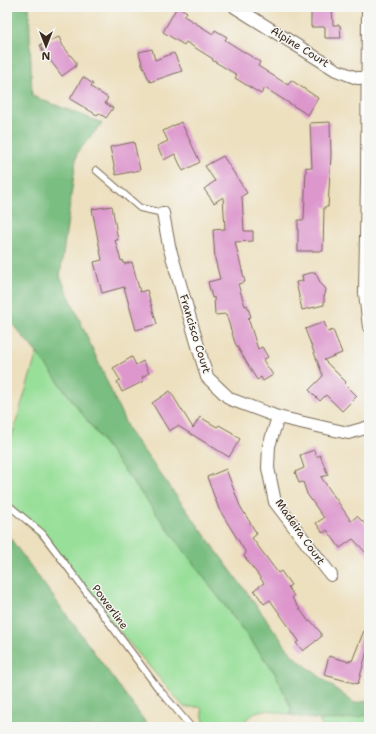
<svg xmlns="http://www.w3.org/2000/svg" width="376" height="734" font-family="'Shantell Sans',sans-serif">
  <rect width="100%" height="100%" fill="#f6f6f2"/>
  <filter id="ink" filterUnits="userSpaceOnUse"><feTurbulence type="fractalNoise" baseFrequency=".025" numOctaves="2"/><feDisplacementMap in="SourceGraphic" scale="8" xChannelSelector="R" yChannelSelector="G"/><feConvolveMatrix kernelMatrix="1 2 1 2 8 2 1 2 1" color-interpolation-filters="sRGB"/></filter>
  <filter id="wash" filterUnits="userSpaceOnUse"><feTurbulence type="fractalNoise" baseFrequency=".012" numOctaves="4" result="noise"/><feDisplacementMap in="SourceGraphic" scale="16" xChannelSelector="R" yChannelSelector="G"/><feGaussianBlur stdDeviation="0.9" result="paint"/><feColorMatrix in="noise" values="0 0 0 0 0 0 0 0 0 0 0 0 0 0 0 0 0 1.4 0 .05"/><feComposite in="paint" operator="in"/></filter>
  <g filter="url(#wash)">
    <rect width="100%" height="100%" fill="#ede0bf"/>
    <!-- green -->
    <path fill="#98df99" stroke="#6a845c" d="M37 353 277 676 291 708 290 715 267 710 255 712 238 727H205L201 707H184L7 500V452Z
      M369 700V727H323L319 721Z"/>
    <!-- forest -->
    <path fill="#7abe81" stroke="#5a7450" d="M7 7H29L32 96 102 123 77 153 60 276 129 431 293 656 354 703 369 701V715C339 721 320 722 290 715L291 708 275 673 37 353 7 318Z
      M7 534 149 727H7Z"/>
    <g id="blocks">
      <!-- building -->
      <path fill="#dd97cd" d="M177 7H179L187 12 184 16 213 34 215 30 227 37 225 40 260 62 258 66 288 85 291 80 318 98 308 115 265 88 261 94 235 78 237 75 212 60 213 59 186 42 184 45 163 32Z
        M311 7H332L333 25H340L341 38H325V27H311Z
        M59 37 63 46 76 62V66L62 76 47 56 46 58 40 45Z
        M152 49 155 60 174 53 182 71 150 82 142 64 139 52Z
        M83 77 93 84 91 87 108 98 105 103 113 108 106 118 99 113 97 115 70 99Z
        M181 122 200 162 183 171 175 154 164 160 157 146 168 141 163 131Z
        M330 122 331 155 328 207H324L323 251H298V220H304L306 167 312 168 310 123Z
        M134 142 140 170 116 175 110 147Z
        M223 156 247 193 242 196 244 231H253V241L235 242 245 282 238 284 245 306 247 305 251 317 248 318 258 349 262 347 268 357 263 360 273 375 263 381 261 377 257 380 235 343 226 314 215 315 214 297 212 298 208 282 220 279 215 259 213 230 225 229 223 197 214 203 204 189 215 181 205 166Z
        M112 206 118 240H115L121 261 123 260 124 264 132 262 140 292 147 290 157 324 136 330 124 287 102 293 94 262 102 260 92 209Z
        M315 272 321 284 326 289 325 295 324 296V305L302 310 296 282 303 281 302 275Z
        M324 322 328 332 333 330 342 353 324 360 346 382 345 384 357 396 342 411 326 395 320 401 309 390 323 376 305 329Z
        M132 357 136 365 143 361 149 373 142 377 144 381 122 392 117 382 120 380 113 368Z
        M170 391 193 428 200 417 217 427 219 425 233 433V434L240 439 229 457 178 426 169 431 152 403Z
        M314 450 317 457 320 455 328 475 321 477 351 521 357 516 369 528V556L353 539 340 548 327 530 323 533 316 523 324 518 307 494 303 482 299 483 295 472 304 468 300 455Z
        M226 469 240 506 257 534 252 538 278 573 281 571 291 585 288 587 294 596 292 598 309 622 311 621 321 633V637L303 651 296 643 299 641 270 600 264 604 254 590 264 583 244 556 246 553 219 509 207 477Z
        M367 623H369V643L358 684 324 675 329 656 350 662V660L352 661Z"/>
    </g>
  </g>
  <g filter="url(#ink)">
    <use href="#blocks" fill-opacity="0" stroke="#796a56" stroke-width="1"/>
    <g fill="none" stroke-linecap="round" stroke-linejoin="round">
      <!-- service casing -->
      <g stroke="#796a56" stroke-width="8">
        <path id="service" d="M96 170 140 208 163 213
          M7 504 42 533 158 688 191 727"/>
      </g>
      <!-- minor casing -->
      <g stroke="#796a56" stroke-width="14">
        <path id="minor" d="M235 7 336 70 357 78H368
          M368 7 367 181 365 293 369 327
          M163 213 169 246 207 377 230 399 278 417 348 433 369 427
          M278 417 269 446 268 468 275 502 331 575"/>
      </g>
      <!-- service -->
      <use href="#service" stroke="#fff" stroke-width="6"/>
      <!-- minor -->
      <use href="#minor" stroke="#fff" stroke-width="12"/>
    </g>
  </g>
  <g text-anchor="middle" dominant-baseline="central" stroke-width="3" stroke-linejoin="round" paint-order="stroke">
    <!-- street labels -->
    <g font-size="11" fill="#3b2a1e" stroke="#f6f6f2">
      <text transform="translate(300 47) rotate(32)">Alpine Court</text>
      <text transform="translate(195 334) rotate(73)">Francisco Court</text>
      <text transform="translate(300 532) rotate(55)">Madeira Court</text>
      <text transform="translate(110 607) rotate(53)">Powerline</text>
    </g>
  </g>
  <!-- margin -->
  <rect width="376" height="734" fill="none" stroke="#f6f6f2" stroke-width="24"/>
  <!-- north arrow -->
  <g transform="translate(46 46) rotate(180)" stroke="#f6f6f2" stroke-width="3" paint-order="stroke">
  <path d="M0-3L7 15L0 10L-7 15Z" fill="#3b2a1e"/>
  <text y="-6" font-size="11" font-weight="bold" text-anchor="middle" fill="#3b2a1e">N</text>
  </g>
</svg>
